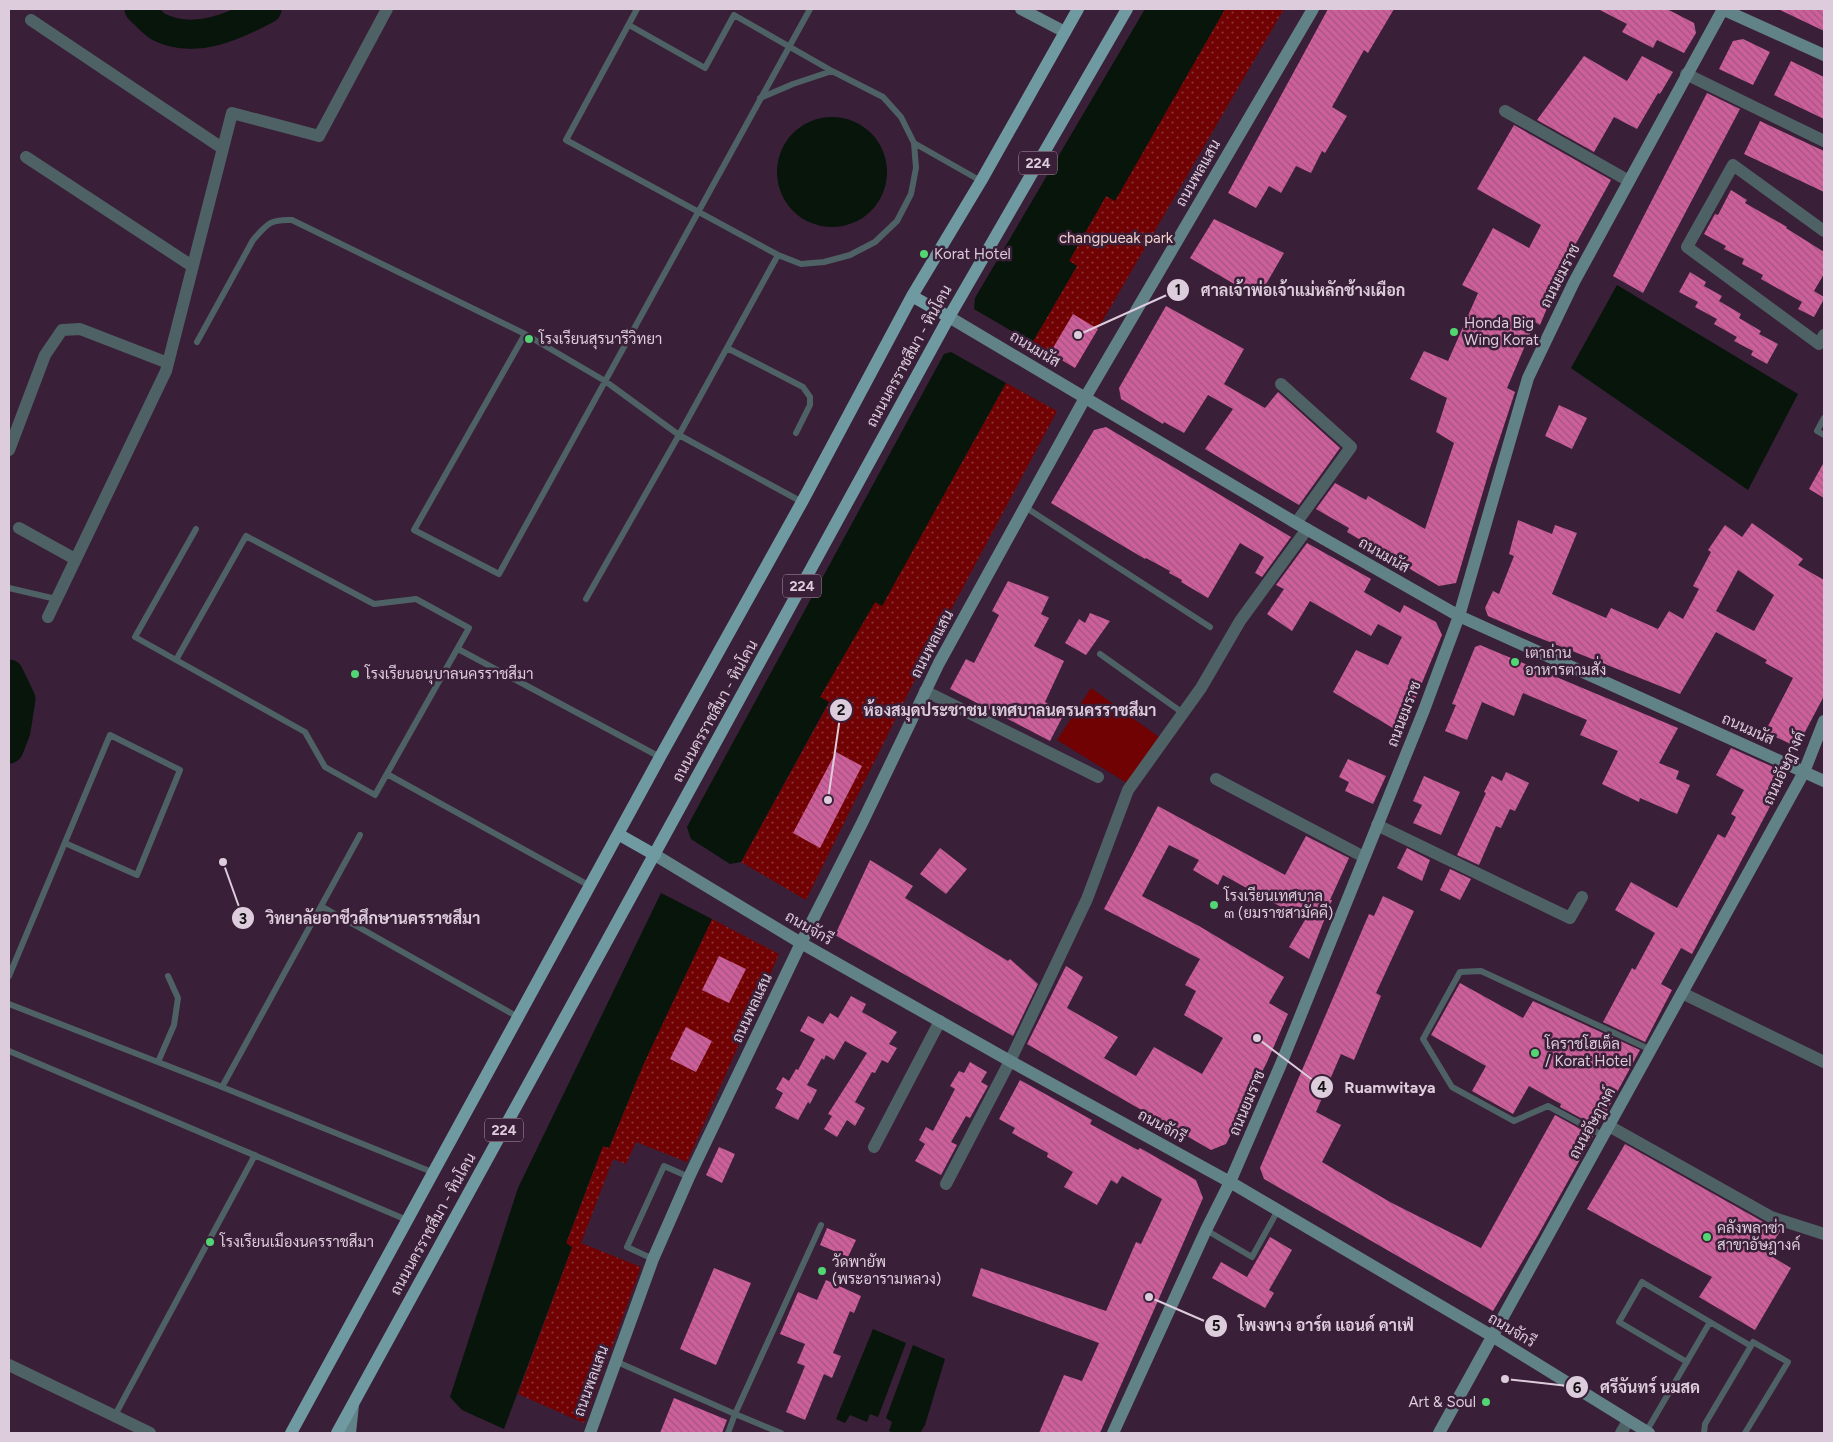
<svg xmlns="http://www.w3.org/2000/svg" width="1833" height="1442" font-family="Figtree,Sarabun,sans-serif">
  <defs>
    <pattern id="green-dots" width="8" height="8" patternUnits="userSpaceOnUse" patternTransform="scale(1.25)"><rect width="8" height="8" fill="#700203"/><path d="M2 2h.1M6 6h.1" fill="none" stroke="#8b3233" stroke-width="1.8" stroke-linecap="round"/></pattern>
    <pattern id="building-back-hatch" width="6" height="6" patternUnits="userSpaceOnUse" patternTransform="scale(1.25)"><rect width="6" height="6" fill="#cd5f9b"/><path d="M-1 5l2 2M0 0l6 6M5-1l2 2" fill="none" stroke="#a35580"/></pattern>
  </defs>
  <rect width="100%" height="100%" fill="#391f37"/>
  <!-- green -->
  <path fill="url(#green-dots)" d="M1225 9H1284L1075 368 1032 343 1077 266 1069 261 1106 196 1115 200Z
    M1006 383 1057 411 927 655 806 900 741 862 829 703 820 697 875 601 882 605Z
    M712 919 779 954 687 1162 636 1142 626 1164 613 1159 581 1243 641 1267 584 1423 518 1394 572 1247 566 1244 603 1146 609 1148 644 1063Z"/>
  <!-- pitch -->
  <path fill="#700203" d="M1091 688 1159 737 1127 783 1057 740Z"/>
  <!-- water -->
  <path fill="#07150a" d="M1145 9H1225L1115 201 1106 196 1069 261 1077 266 1032 343 974 309 975 298Z
    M777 172a55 55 0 1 1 110 0a55 55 0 1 1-110 0Z
    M1617 285 1798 394 1748 490 1571 368Z
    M951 352 1006 383 882 606 875 602 820 697 829 702 741 862 730 864 691 839 687 827 944 354Z
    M661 893 712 919 644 1063 609 1148 603 1146 566 1243 572 1247 504 1429 462 1410 450 1397 518 1188Z
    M873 1329 906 1343 878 1417 870 1414 867 1422 850 1415 845 1423 836 1419Z
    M913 1345 945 1359 925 1425 920 1433H894L889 1431 892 1422 886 1418Z"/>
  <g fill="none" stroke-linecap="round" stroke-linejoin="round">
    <!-- river -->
    <path stroke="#07150a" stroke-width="29" d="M139 9C145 14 152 23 159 27 195 45 235 26 267 9
      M9 674 21 699 16 731 9 749"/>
  </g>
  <!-- building -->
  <path fill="url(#building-back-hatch)" fill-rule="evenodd" d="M1328 9H1394L1368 53 1364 50 1332 107 1347 116 1325 153 1322 151 1311 173 1296 166 1281 193 1269 186 1256 208 1228 193Z
    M1598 9H1667L1694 23 1696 33 1684 53 1657 40 1653 48 1622 32 1627 24Z
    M1778 9H1824V31Z
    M1743 39 1770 52 1753 85 1719 69 1733 41Z
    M1584 56 1627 81 1642 56 1673 72 1660 94 1658 93 1637 129 1614 117 1594 152 1537 120Z
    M1791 61 1824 77V119L1774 95Z
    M1707 93 1740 109 1643 293 1613 276Z
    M1760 121 1824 151V192L1744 154Z
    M1514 125 1611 180 1563 267H1564L1540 325 1535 322 1507 388 1515 392 1490 468 1456 583 1439 586 1347 532 1349 528 1316 509 1335 483 1366 500 1368 496 1425 529 1454 443 1436 432 1447 398 1410 379 1424 351 1448 361 1478 293 1462 285 1493 228 1529 248 1541 225 1477 189Z
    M1731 190 1747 200 1745 203 1787 227 1786 228 1824 252V274L1814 291 1824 297V299L1814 317 1798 309 1802 302 1761 279 1763 275 1742 264 1744 259 1724 249 1726 246 1704 234 1715 214 1718 215Z
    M1214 219 1284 253 1258 298 1190 258Z
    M1690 272 1706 282 1704 286 1722 296 1719 301 1741 314 1739 318 1761 331 1759 334 1778 344 1767 364 1751 355 1753 351 1734 341 1737 337 1714 324 1717 319 1695 307 1698 302 1679 292Z
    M1166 306 1244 349 1224 384 1265 408 1278 392 1340 448 1299 505 1205 449 1233 409 1208 395 1184 433 1164 422 1163 424 1121 399 1119 388Z
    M1073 314 1098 329 1075 368 1050 353Z
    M1559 405 1587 418 1572 449 1545 436Z
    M1106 427 1291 537 1262 577 1255 573 1264 557 1240 543 1208 598 1181 582 1182 580 1169 573 1170 571 1146 558 1145 559 1051 503 1094 430Z
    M1824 462V498L1809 489Z
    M1518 520 1552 534 1555 525 1577 533 1552 594 1606 618 1611 608 1658 629 1669 611 1683 619 1699 589 1693 586 1711 552 1708 550 1725 525 1742 537 1752 523 1803 559 1798 565 1824 580V696L1797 747 1765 732 1793 678 1765 663 1767 660 1716 632 1680 694 1532 635 1488 616 1485 608 1493 591 1499 594 1514 556 1509 554ZM1738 570 1774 595 1754 631 1716 611Z
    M1307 543 1371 579 1364 592 1400 613 1404 605 1436 622 1442 635 1401 733 1333 692 1356 650 1388 665 1402 637 1378 624 1371 636 1310 601 1292 631 1267 614 1284 589 1276 585Z
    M1008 581 1049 597 1041 614 1049 618 1034 646 1064 661 1045 702 1065 712 1050 741 950 689 966 659 974 663 999 615 992 611Z
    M1090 613 1110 621 1086 655 1065 643 1079 619 1085 623Z
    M1480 645 1678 728 1659 763 1679 771 1676 779 1690 785 1677 814 1640 798 1639 802 1602 784 1618 751 1580 735 1587 720 1523 693 1514 716 1482 702 1467 740 1445 731 1456 705 1452 704 1475 647Z
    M1731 748 1782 771 1785 778 1692 954 1681 948 1661 984 1672 990 1645 1042 1603 1022 1632 968 1635 970 1655 933 1615 910 1631 882 1677 908 1718 834 1725 838 1736 817 1731 814 1744 790 1716 775Z
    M836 752 862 766 820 848 793 833Z
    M1348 759 1386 776 1373 804 1345 791 1349 782 1339 777Z
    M1506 772 1529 783 1515 811 1510 809 1501 828 1496 826 1479 865 1457 855 1486 793 1484 792 1492 776 1502 781Z
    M1424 776 1460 792 1441 835 1413 823 1422 805 1413 801Z
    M1158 806 1285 875 1306 836 1349 858 1330 900H1332L1309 959 1289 947 1305 920 1223 875 1218 885 1193 870 1199 860 1169 845 1142 896 1199 926 1284 977 1269 1003 1288 1014 1267 1062 1226 1144 1211 1150 1027 1044 1066 966 1083 977 1067 1008 1118 1037 1104 1058 1136 1076 1154 1047 1202 1074 1223 1038 1184 1015 1196 991 1185 985 1200 959 1104 909Z
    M940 848 967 869 946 894 920 874Z
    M1407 848 1430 860 1422 881 1397 868Z
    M870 860 913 886 905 898 1008 961 1010 959 1038 984 1013 1036 835 935Z
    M1450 869 1471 879 1460 900 1440 890Z
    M1383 896 1414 911 1376 993 1381 996 1354 1060 1341 1054 1316 1112 1341 1125 1322 1162 1390 1202 1481 1248 1555 1115 1593 1136 1537 1237 1493 1311 1264 1179 1260 1168 1369 914 1374 916Z
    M719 956 746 969 729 1003 702 990Z
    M1460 983 1523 1018 1533 1001 1640 1050 1598 1127 1560 1107 1561 1104 1529 1086 1513 1114 1472 1091 1486 1066 1431 1035Z
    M851 996 866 1004 862 1012 897 1032 889 1044 897 1048 888 1063 882 1060 875 1073 872 1072 855 1102 865 1108 855 1126 847 1120 837 1137 824 1129 832 1116 828 1114 867 1053 845 1041 834 1060 826 1055 824 1060 822 1058 807 1085 817 1090 810 1104 808 1102 798 1120 775 1108 783 1093 776 1089 783 1077 789 1081 796 1069 798 1070 815 1039 800 1031 808 1016 823 1024 830 1013 838 1018Z
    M686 1027 712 1041 696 1072 670 1059Z
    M970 1062 987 1072 981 1082 988 1086 970 1118 966 1116 951 1142 957 1145 941 1175 915 1161 925 1144 919 1140 926 1127 933 1131 955 1089 950 1086 959 1071 964 1073Z
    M1020 1080 1092 1120 1090 1124 1138 1150 1140 1148 1196 1180 1203 1198 1100 1433H1039L1064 1375 1082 1381 1099 1343 972 1296 981 1268 1106 1311 1136 1242 1141 1244 1162 1199 1122 1176 1117 1184 1111 1180 1097 1205 1064 1187 1073 1172 1047 1157 1048 1153 1012 1133 1015 1128 999 1119Z
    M1625 1144 1767 1224 1781 1230 1766 1253 1791 1268 1755 1330 1699 1297 1712 1277 1587 1209Z
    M719 1147 735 1154 722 1183 706 1175Z
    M827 1228 856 1240 848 1257 820 1245Z
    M1270 1237 1292 1250 1269 1290 1274 1293 1265 1308 1212 1278 1221 1262 1247 1277Z
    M714 1268 751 1283 716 1365 680 1349Z
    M826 1280 861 1296 854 1313 850 1311 833 1353 841 1356 832 1378 824 1374 805 1420 786 1412 805 1366 797 1363 805 1344 780 1334 798 1292 817 1300Z
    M674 1398 727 1420 722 1433H660Z"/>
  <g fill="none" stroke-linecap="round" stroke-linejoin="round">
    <!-- lane -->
    <path stroke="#4e6266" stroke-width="6" d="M629 25 705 68 734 15 832 71 883 97 901 117 914 143 916 168 911 194 897 221 875 242 850 255 824 262 801 264 778 255 566 140 637 9
      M760 98 793 84 832 71
      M914 143 981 181
      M525 334 414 530 499 574 810 9
      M197 342 253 240C267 224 270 219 292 220L525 334 605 381 679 435 802 502
      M727 348 803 387 810 397V405L796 433
      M1824 418 1817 431 1824 435
      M1025 507 1210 627
      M9 588 56 599
      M586 599 679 435 778 255
      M458 649 660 757
      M1100 654 1183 713
      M176 660 246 536 374 604 416 599 469 628 375 795 325 767 305 732 135 637 196 529
      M387 774 590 886
      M321 906 518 1017
      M9 976 110 735 180 770 137 875 65 843
      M9 1004 222 1087 432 1172
      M9 1051 407 1220
      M158 1062 174 1025 178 998 168 976
      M222 1087 360 835
      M1604 1136 1548 1106 1514 1121 1452 1087 1423 1039 1460 972 1481 971 1651 1050
      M1206 1230 1252 1257 1278 1210
      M653 1259 627 1247 664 1166 689 1177
      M615 1361 735 1414 728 1433
      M1687 1362 1619 1322 1642 1282 1710 1322
      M114 1417 255 1155
      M1646 1432 1710 1322 1751 1346 1705 1424 1704 1433
      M781 1433 735 1414 821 1225
      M1745 1433 1788 1362 1753 1342 1751 1346"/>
    <!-- street -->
    <path stroke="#4e6266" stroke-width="12" d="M31 20 222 148
      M1686 74 1824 141
      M1505 111 1629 181
      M26 157 192 266
      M1824 231 1733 165 1687 247 1819 344 1824 335
      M1281 384 1351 447 1296 523
      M9 450 45 355 62 330 80 329 168 363
      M19 528 75 559
      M48 617 166 371 232 113 319 136 387 9
      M925 691 1098 777
      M1216 779 1364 857
      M1377 825 1570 918 1582 897
      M1682 993 1824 1062
      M1609 1126 1771 1217 1824 1234
      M874 1147 940 1021
      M946 1184 1010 1061 1087 899 1128 790 1201 688 1240 621 1307 529
      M9 1365 150 1433
      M1621 1433 1628 1421"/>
    <!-- secondary -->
    <path stroke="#618287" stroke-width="12" d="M1021 9 1065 32
      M1722 9 1824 55
      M949 317 1296 523 1459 616 1824 781
      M655 855 801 943 1010 1061 1230 1182 1492 1336 1649 1433
      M350 1433 353 1405
      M590 1433 653 1259 689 1177 801 943 862 823 939 663 1085 398 1313 9
      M1113 1433 1206 1230 1230 1182 1281 1064 1424 710 1459 616 1528 378 1574 282 1723 9
      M1439 1433 1804 772 1824 721"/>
    <!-- primary -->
    <path stroke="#6f9aa1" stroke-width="12" d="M912 296 949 317
      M618 834 655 855
      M291 1433 660 757 802 502 912 296 981 181 1078 9
      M337 1433 949 317 1127 9"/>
  </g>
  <!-- markers -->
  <g fill="#52d673" stroke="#391f37" stroke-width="2">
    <circle cx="924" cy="254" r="5"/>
    <circle cx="1454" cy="332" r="5"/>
    <circle cx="529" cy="339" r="5"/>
    <circle cx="1515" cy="662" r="5"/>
    <circle cx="355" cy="674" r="5"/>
    <circle cx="1214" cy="905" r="5"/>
    <circle cx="1535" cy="1053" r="5"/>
    <circle cx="1707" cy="1237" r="5"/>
    <circle cx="210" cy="1242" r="5"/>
    <circle cx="822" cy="1271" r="5"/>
    <circle cx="1486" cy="1402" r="5"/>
  </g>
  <g text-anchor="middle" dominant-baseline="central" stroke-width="5" stroke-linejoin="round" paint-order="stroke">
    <!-- shield labels -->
    <g fill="#391f37" stroke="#ac98aa" stroke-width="1">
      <rect x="1019" y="151.5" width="38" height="23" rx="4"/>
      <rect x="783" y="574.5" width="38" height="23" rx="4"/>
      <rect x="485" y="1118.5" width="38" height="23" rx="4"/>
    </g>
    <g font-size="14" font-weight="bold" fill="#ddccdc">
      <text x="1038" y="163">224</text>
      <text x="802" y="586">224</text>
      <text x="504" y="1130">224</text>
    </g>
    <!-- street labels -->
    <g font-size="15" fill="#ddccdc" stroke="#391f37">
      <text transform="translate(1198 173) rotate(-60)">ถนนพลแสน</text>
      <text transform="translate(1560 276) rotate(-63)">ถนนยมราช</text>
      <text transform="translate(1035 349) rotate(31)">ถนนมนัส</text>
      <text transform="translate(909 356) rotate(-61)">ถนนนครราชสีมา - หินโคน</text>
      <text transform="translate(1384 555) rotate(30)">ถนนมนัส</text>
      <text transform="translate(932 644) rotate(-62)">ถนนพลแสน</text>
      <text transform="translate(715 711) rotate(-61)">ถนนนครราชสีมา - หินโคน</text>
      <text transform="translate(1404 714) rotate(-69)">ถนนยมราช</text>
      <text transform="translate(1748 729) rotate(24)">ถนนมนัส</text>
      <text transform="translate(1784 768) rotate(-65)">ถนนอัษฎางค์</text>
      <text transform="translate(809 928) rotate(30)">ถนนจักรี</text>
      <text transform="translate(752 1008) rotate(-65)">ถนนพลแสน</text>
      <text transform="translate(1247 1103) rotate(-67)">ถนนยมราช</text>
      <text transform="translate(1592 1123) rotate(-61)">ถนนอัษฎางค์</text>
      <text transform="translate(1162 1126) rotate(29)">ถนนจักรี</text>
      <text transform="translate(433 1224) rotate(-61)">ถนนนครราชสีมา - หินโคน</text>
      <text transform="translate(1512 1330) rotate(31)">ถนนจักรี</text>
      <text transform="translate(591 1381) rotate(-70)">ถนนพลแสน</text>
    </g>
    <!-- park labels -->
    <g font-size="15" fill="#f0d0cb" stroke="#391f37">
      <text x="1116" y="238">changpueak park</text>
    </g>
    <!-- poi labels -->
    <g font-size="15" fill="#ddccdc" stroke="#391f37" text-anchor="start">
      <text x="934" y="254">Korat Hotel</text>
      <text x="1464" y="323">Honda Big<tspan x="1464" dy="17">Wing Korat</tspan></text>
      <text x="539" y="339">โรงเรียนสุรนารีวิทยา</text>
      <text x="1525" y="653">เตาถ่าน<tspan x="1525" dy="17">อาหารตามสั่ง</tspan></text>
      <text x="365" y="674">โรงเรียนอนุบาลนครราชสีมา</text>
      <text x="1224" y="896">โรงเรียนเทศบาล<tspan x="1224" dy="17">๓ (ยมราชสามัคคี)</tspan></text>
      <text x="1545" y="1044">โคราชโฮเต็ล<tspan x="1545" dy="17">/ Korat Hotel</tspan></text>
      <text x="1717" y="1228">คลังพลาซ่า<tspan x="1717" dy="17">สาขาอัษฎางค์</tspan></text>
      <text x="220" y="1242">โรงเรียนเมืองนครราชสีมา</text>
      <text x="832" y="1262">วัดพายัพ<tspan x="832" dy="17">(พระอารามหลวง)</tspan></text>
      <text x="1476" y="1402" text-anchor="end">Art &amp; Soul</text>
    </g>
  </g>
  <!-- callouts -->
  <path fill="none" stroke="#ddccdc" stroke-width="2" d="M1078 335L1178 290M828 800L841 710M223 862L243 918M1257 1038L1322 1087M1149 1297L1216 1326M1505 1379L1577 1387"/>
  <g fill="#ddccdc" stroke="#391f37" stroke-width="2">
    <circle cx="1078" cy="335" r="5"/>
    <circle cx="828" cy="800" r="5"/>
    <circle cx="223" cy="862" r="5"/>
    <circle cx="1257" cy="1038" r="5"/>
    <circle cx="1149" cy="1297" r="5"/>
    <circle cx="1505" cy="1379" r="5"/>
    <circle cx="1178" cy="290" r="12"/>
    <circle cx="841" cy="710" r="12"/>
    <circle cx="243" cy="918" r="12"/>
    <circle cx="1322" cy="1087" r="12"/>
    <circle cx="1216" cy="1326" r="12"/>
    <circle cx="1577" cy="1387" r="12"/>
  </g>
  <g font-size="15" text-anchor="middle" font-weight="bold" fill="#111">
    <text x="1178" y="295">1</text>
    <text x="841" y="715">2</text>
    <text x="243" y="924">3</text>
    <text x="1322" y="1092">4</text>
    <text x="1216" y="1331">5</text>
    <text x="1577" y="1393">6</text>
  </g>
  <g font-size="16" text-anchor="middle" font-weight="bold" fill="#ddccdc" stroke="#391f37" stroke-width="5" stroke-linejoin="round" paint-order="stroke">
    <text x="1303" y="296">ศาลเจ้าพ่อเจ้าแม่หลักช้างเผือก</text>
    <text x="1010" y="716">ห้องสมุดประชาชน เทศบาลนครนครราชสีมา</text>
    <text x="373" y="924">วิทยาลัยอาชีวศึกษานครราชสีมา</text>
    <text x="1390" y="1093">Ruamwitaya</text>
    <text x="1326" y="1331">โพงพาง อาร์ต แอนด์ คาเฟ่</text>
    <text x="1650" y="1393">ศรีจันทร์ นมสด</text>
  </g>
  <!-- border -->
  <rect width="1833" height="1442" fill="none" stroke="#ddccdc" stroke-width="20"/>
</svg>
